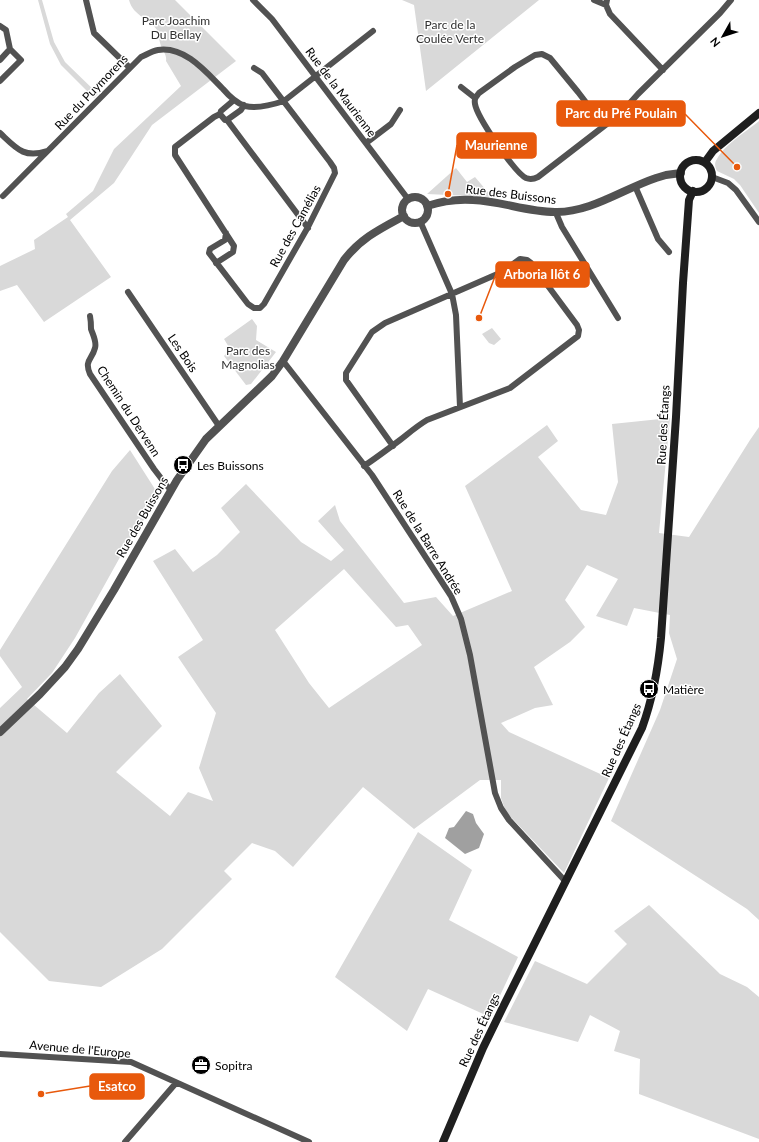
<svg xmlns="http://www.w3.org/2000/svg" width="759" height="1142" font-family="Lato,sans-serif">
  <rect width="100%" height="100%" fill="#fff"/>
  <!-- green -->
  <path fill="#d9d9d9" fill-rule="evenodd" d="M38 0H42L54 42 65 62 98 94 94 98 61 65 50 44Z
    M129 0H175L236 61 152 125 114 183 70 220 111 277 44 322 17 285 0 291V266L35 249 34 240 68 217 66 214 93 191 114 149 181 86 166 61C167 55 163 51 161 46 159 41 159 35 157 30 150 19 133 16 129 0Z
    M402 0H539L426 91 414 5Z
    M759 121V213L740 185 734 179 717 171C715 167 714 163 717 159 724 145 747 131 759 121Z
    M456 168 467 182 475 177 492 197 427 194Z
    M252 319 257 326 256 340 276 352 251 384 246 385 224 356 230 349 224 339Z
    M492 328 501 339 494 345 489 343 482 334Z
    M670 418 659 533 689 537 750 440 759 427V920L747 909 611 821 660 710 677 659 669 633 670 615 634 608 627 626 596 616 618 579 587 565 565 600 585 627 570 642 534 667 553 705 535 708 501 723 509 732 609 778 564 873 506 812 501 798V780H480L414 829 363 787 293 867 275 851 252 843 224 871 232 879 162 949 101 987 49 981 0 932V708L22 687 0 656V650L112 471 130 450 160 497 129 541 75 638 52 673 27 699 67 733 99 693 120 674 162 726 116 772 170 816 188 792 213 801 199 768 216 713 178 657 203 640 153 561 175 549 193 572 217 555 240 532 221 508 246 484 301 542 331 561 344 550 318 521 335 505 340 521 404 603 436 597 453 616 512 591 465 486 547 425 558 441 538 457 581 510 606 515 618 482 612 424ZM344 569 396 627 408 625 422 645 329 708 309 683 275 630Z
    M418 832 472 870 449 920 518 957 490 1017 428 989 407 1031 335 977Z
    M649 905 720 974 747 987 759 997V1139L639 1094 640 1059 614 1051 620 1031 590 1015 578 1042 504 1022 535 961 587 984 627 944 614 931Z"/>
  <!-- water -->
  <path fill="#a0a0a0" d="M466 811 473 814 476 823 484 834 479 848 465 854 445 838 449 828 454 827Z"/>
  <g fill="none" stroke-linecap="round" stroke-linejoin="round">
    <!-- minor -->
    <path stroke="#525252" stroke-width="6" d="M86 0 94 33 129 67
      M253 0 272 19 408 199
      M594 0 606 5
      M607 0 606 5 610 14 663 70
      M0 26 6 30 10 49 21 60 0 81
      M0 60 10 49
      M461 87 475 98
      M220 114 221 111 234 100
      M227 120 241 110 244 105
      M604 126 578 92 550 58 542 54 535 55 515 67 479 93C476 97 474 98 475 104 477 117 515 173 526 178 531 180 534 179 538 177L621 113 638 94 720 13 731 0
      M0 133C16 148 24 159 47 151
      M366 143 391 124 400 110
      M712 177 728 183 736 190 759 222
      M635 186 658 239 669 252
      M3 196 141 57C146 55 152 51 158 50 185 46 206 72 223 89 229 96 236 103 245 106 258 109 272 105 284 101L373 31
      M556 213 562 227 618 318
      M420 221 452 294 456 315 460 407
      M226 233 225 240 210 249 209 253 248 304 254 308H260L264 304 308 227 335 173 334 168 330 162 262 73 254 68
      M216 263 233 252 234 246 175 155V147L214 117 220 114 225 120H227L308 228
      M128 292 219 426
      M90 316C91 321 91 325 91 329 93 335 97 342 95 348 92 360 84 360 90 374L154 469 167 486 171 490
      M283 361 372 475 451 596 461 619 470 655 495 793 501 808 509 820 566 882
      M364 466C376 458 388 449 400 440 409 433 417 426 427 420L510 388 578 336 579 330 577 325 531 263 527 260 520 259 502 272 385 323 372 332 346 373V380L393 446
      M0 1054 131 1062 309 1142
      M125 1142 176 1083"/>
    <!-- tertiary -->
    <path stroke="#525252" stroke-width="8" d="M402 210a13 13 0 1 1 26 0a13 13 0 1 1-26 0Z
      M427 206C442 201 458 199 473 200 501 201 527 212 555 212 590 213 623 189 656 178L666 175 681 173
      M0 732 40 694 65 667 78 649 114 590 177 480 206 439 272 376 283 361 344 260C361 238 380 229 404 216"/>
    <!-- secondary -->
    <path stroke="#1f1f1f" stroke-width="8" d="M680 176a16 16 0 1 1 32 0a16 16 0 1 1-32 0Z
      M705 162 713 151 759 113
      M443 1142 483 1048 503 1007 642 728C653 698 658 670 661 638L676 417 683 283 689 200 693 191"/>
  </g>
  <!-- icons -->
  <defs>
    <g id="bus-disc" transform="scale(1)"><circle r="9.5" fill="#000" stroke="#fff"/><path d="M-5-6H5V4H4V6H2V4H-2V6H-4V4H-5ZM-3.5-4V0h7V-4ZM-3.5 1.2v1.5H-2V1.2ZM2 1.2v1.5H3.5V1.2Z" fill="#fff"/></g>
    <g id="office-disc" transform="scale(1)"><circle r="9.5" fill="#000" stroke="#fff"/><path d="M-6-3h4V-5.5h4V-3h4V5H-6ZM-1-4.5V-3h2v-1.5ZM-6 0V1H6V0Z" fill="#fff"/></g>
  </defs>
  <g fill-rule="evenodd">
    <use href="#bus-disc" x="183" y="465"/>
    <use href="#bus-disc" x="649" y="689"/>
    <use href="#office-disc" x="201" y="1065"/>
  </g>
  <g text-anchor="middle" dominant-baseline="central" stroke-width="3" stroke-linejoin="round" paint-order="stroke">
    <!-- park labels -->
    <g font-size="12" fill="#303030" stroke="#fff">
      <text x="176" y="20">Parc Joachim<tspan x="176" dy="14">Du Bellay</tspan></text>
      <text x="450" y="24">Parc de la<tspan x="450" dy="14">Coulée Verte</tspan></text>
      <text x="248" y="350">Parc des<tspan x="248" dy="14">Magnolias</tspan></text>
    </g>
    <!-- street labels -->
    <g font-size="12" fill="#000" stroke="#fff">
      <text transform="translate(91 92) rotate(-46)">Rue du Puymorens</text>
      <text transform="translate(341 92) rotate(53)">Rue de la Maurienne</text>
      <text transform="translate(511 194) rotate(7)">Rue des Buissons</text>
      <text transform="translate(295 226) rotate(-61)">Rue des Camélias</text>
      <text transform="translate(183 353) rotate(56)">Les Bois</text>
      <text transform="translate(129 411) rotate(57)">Chemin du Dervenn</text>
      <text transform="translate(663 425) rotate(-87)">Rue des Étangs</text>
      <text transform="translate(142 517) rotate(-60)">Rue des Buissons</text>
      <text transform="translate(428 542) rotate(58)">Rue de la Barre Andrée</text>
      <text transform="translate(621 740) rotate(-66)">Rue des Étangs</text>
      <text transform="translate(479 1030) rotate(-65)">Rue des Étangs</text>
      <text transform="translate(80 1049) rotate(5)">Avenue de l'Europe</text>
    </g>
    <!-- poi labels -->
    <g font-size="12" fill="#000" stroke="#fff" text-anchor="start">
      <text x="197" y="465">Les Buissons</text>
      <text x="663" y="689">Matière</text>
      <text x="215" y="1065">Sopitra</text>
    </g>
  </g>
  <!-- callouts -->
  <path fill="none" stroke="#e8590c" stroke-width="1.5" d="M737 167L685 114M448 194L457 145M479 318L496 274M41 1094L90 1086"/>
  <g fill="#e8590c" stroke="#fff" stroke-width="1.5">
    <circle cx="737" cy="167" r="4"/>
    <circle cx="448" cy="194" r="4"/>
    <circle cx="479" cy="318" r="4"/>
    <circle cx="41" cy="1094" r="4"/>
  </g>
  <g fill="#e8590c" stroke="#e8590c" stroke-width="1.5">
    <rect x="557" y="101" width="128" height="25" rx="4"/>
    <rect x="457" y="133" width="79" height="25" rx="4"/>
    <rect x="496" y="262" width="93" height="25" rx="4"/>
    <rect x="90" y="1074" width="54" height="25" rx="4"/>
  </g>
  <g font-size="13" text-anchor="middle" font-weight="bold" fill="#fff">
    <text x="621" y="118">Parc du Pré Poulain</text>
    <text x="496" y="150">Maurienne</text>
    <text x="542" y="279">Arboria Ilôt 6</text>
    <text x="117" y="1091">Esatco</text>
  </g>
  <!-- north arrow -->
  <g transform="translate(723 36) rotate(231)" stroke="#ffffff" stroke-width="3" paint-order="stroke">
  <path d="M0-3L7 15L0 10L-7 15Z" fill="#000000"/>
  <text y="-6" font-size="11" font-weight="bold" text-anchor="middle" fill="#000000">N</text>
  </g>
</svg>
